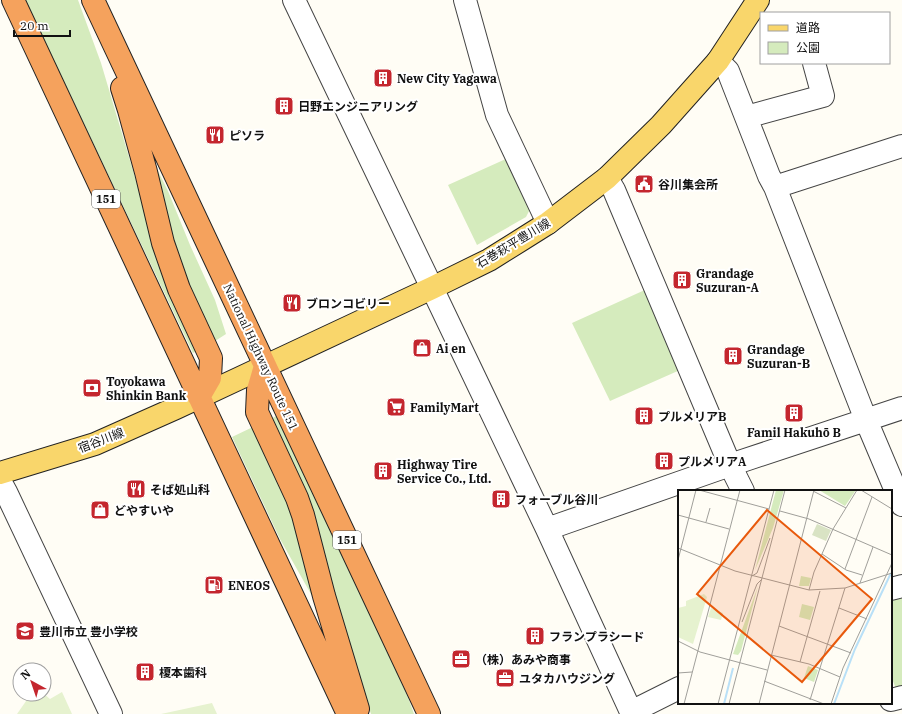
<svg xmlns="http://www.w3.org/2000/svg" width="902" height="714" font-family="'IBM Plex Serif','Noto Sans JP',serif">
  <rect width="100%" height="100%" fill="#fffdf5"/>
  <!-- green -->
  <path fill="#d5ebbd" d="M25 0H78L101 63 162 268 199 350 193 353Z
    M508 158 531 207 526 217 477 245 448 185Z
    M154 163 168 191 190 245 215 300 226 334 212 343 181 277Z
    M647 289 680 370 610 401 572 323Z
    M276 416 365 601 409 700 414 714H371L271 419Z
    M257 425 297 517 316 603 280 539 232 437Z
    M902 595V687L896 689 891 676V598Z"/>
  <!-- pitch -->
  <path fill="#e6f2cf" d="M62 692 72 714H17L31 694H44L50 699Z
    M212 703 217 714H161Z"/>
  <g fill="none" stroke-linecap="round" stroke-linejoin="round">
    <!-- minor casing -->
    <g stroke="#444" stroke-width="24">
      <path id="minor" d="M294 0 432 288 547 529 632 714
        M465 0 497 115 548 223
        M718 61 728 71 769 176 775 187 866 420 902 505
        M746 117 823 96 814 63
        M607 178 614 190 730 465 743 491
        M775 187 902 146
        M0 481 6 492 111 714
        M547 529 730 465 902 408
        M891 589 902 586
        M891 700 902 697
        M631 712 679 688"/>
    </g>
    <!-- major casing -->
    <g stroke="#222" stroke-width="24">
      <path id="major" d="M0 473 95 444 176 408 432 288 489 260 521 240 548 223 607 178 661 125 718 61 758 0"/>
    </g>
    <!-- highway casing -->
    <g stroke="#222" stroke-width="24">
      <path id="highway" d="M13 0 348 714
        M93 0 429 714
        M122 88 129 110 146 172 163 243 179 289 211 358 210 378 199 397
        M265 366 258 390 257 412 297 498 303 515 324 596 358 709"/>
    </g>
    <!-- minor -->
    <use href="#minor" stroke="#fff" stroke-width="22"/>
    <!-- major -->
    <use href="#major" stroke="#f9d66b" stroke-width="22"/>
    <!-- highway -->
    <use href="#highway" stroke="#f5a25d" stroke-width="22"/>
  </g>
  <!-- icons -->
  <defs>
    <g id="building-square" transform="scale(1)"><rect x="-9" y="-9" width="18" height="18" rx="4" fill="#c4262e" stroke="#fff"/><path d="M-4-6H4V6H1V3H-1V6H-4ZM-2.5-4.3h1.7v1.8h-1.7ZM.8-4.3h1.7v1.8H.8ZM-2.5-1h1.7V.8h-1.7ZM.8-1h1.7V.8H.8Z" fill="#fff"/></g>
    <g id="restaurant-square" transform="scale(1)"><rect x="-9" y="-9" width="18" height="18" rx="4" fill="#c4262e" stroke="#fff"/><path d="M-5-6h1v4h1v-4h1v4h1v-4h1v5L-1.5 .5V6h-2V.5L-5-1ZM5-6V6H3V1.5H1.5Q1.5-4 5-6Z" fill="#fff"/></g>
    <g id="civic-square" transform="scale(1)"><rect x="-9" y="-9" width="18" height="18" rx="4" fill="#c4262e" stroke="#fff"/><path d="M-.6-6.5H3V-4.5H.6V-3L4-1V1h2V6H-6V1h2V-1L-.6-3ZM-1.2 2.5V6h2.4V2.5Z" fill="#fff"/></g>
    <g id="shop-square" transform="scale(1)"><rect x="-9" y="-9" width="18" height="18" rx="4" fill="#c4262e" stroke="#fff"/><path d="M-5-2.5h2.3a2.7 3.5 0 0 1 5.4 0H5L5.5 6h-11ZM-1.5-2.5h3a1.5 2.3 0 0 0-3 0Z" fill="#fff"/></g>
    <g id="bank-square" transform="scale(1)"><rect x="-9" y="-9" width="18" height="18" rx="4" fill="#c4262e" stroke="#fff"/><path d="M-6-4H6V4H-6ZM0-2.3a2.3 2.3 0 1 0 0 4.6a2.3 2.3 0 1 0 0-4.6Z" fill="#fff"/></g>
    <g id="supermarket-square" transform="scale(1)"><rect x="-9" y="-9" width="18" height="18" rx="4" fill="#c4262e" stroke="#fff"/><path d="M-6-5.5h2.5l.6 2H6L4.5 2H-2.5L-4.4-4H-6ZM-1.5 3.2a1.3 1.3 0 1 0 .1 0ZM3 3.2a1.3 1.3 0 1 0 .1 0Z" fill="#fff"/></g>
    <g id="fuel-square" transform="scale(1)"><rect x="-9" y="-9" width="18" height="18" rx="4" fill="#c4262e" stroke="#fff"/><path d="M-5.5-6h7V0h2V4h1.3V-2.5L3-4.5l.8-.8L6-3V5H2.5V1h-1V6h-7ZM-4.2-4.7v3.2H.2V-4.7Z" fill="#fff"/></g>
    <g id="school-square" transform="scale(1)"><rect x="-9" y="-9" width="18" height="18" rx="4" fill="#c4262e" stroke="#fff"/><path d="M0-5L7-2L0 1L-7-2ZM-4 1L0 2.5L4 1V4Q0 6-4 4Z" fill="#fff"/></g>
    <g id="office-square" transform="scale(1)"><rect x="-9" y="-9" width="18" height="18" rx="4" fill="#c4262e" stroke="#fff"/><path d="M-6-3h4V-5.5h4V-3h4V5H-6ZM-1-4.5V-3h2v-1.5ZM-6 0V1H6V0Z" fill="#fff"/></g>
  </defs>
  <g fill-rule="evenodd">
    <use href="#building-square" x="383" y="78"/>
    <use href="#building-square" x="284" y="106"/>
    <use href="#restaurant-square" x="215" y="135"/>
    <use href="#civic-square" x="644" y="184"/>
    <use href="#building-square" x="682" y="280"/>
    <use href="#restaurant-square" x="292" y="303"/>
    <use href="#shop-square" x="422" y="348"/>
    <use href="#building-square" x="733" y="356"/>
    <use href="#bank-square" x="92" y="388"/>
    <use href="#supermarket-square" x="396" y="407"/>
    <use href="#building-square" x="794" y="413"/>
    <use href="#building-square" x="644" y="416"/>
    <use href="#building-square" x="664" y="461"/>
    <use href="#building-square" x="383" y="471"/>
    <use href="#restaurant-square" x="136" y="489"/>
    <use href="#building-square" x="501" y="499"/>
    <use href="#shop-square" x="100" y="510"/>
    <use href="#fuel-square" x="214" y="585"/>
    <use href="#school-square" x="25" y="631"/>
    <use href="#building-square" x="535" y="636"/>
    <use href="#office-square" x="461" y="659"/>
    <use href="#building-square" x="145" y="672"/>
    <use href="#office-square" x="505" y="678"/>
  </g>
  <g text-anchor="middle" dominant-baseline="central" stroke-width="4" stroke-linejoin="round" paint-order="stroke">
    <!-- shield labels -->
    <g fill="#fff" stroke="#585858" stroke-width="1">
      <rect x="92" y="190" width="28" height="18" rx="3"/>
      <rect x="333" y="531" width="28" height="18" rx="3"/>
    </g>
    <g font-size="11" font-weight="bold" fill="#111">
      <text x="106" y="199">151</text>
      <text x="347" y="540">151</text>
    </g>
    <!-- poi labels -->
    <g font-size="12" font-weight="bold" fill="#111" stroke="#fff" text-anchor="start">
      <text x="397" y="78">New City Yagawa</text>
      <text x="298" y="106">日野エンジニアリング</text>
      <text x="229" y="135">ピソラ</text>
      <text x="658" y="184">谷川集会所</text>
      <text x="696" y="273">Grandage<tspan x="696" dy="14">Suzuran-A</tspan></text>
      <text x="306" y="303">ブロンコビリー</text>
      <text x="436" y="348">Ai en</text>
      <text x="747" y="349">Grandage<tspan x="747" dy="14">Suzuran-B</tspan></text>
      <text x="106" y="381">Toyokawa<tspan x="106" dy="14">Shinkin Bank</tspan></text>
      <text x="410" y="407">FamilyMart</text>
      <text x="658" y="416">プルメリアB</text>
      <text x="794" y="432" text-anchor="middle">Famil Hakuhō B</text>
      <text x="678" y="461">プルメリアA</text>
      <text x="397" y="464">Highway Tire<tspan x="397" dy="14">Service Co., Ltd.</tspan></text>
      <text x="150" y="489">そば処山科</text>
      <text x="515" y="499">フォーブル谷川</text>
      <text x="114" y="510">どやすいや</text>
      <text x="228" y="585">ENEOS</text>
      <text x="39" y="631">豊川市立 豊小学校</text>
      <text x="549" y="636">フランプラシード</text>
      <text x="475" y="659">（株）あみや商事</text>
      <text x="159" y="672">榎本歯科</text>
      <text x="519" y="678">ユタカハウジング</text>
    </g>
    <!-- street labels -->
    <g font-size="12" fill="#111" stroke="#fff">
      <text transform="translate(513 243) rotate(-31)">石巻萩平豊川線</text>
      <text transform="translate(261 357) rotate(65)">National Highway Route 151</text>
      <text transform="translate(101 440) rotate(-21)">宿谷川線</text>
    </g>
  </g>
  <!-- overview -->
  <g transform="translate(678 490)">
    <rect width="214" height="214" fill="#fffdf5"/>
    <path d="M98 0H106L95 38 77 80ZM141 0H178L167 16ZM123 86 133 88 131 96H121ZM80 96 63 161 60 165 55 164ZM124 114 136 117 132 130 121 127ZM130 176 140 180 136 192 126 188Z" fill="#d5ebbd"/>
    <path d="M139 34 153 40 148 51 134 45Z" fill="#d9e3c4"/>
    <path d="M26 104 29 107 15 154 0 147V118L8 116V111ZM33 118 45 123 43 130 30 127Z" fill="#e6f2cf"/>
    <path fill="none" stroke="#b9e0f7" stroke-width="2" d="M46 214 55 178M156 214 177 159 213 83"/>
    <path fill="none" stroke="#a09f9a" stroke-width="1" d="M21 0 91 19M183 0 214 19M135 1 168 18M102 21 131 29 214 65M0 25 51 39M28 32 32 18M0 58 57 81 131 100 167 98 214 83M144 64 168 80 184 85M0 70 18 0M167 79 194 7M74 86 79 83 92 48M182 93 195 57M131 100 136 82 155 39 179 0M161 118 189 129M64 132 79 94 84 89M101 136 173 163M0 151 22 162 89 180M93 165 131 174 162 187M122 172 142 101M0 183 14 182M86 191 146 214M132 210 167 98M6 214 62 0M40 214 96 0M51 214 107 0M81 214 136 0M153 214 165 178 214 73"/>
    <path fill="#e8590c" fill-opacity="0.15" stroke="#e8590c" stroke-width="2" d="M89 20 194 109 124 192 19 104Z"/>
    <rect width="214" height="214" fill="none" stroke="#111" stroke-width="2"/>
  </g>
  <!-- legend -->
  <rect x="760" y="12" width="130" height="52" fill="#ffffff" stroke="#a0a0a0"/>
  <rect x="768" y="25" width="20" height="6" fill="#f9d66b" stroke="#a0a0a0"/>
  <text x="796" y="32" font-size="12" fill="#111111">道路</text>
  <rect x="768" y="42" width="20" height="12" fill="#d5ebbd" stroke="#a0a0a0"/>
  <text x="796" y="52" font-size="12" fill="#111111">公園</text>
  <!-- north arrow -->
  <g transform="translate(32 682) rotate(320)"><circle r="19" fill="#ffffff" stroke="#a0a0a0"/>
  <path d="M0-3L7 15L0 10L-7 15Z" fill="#c4262e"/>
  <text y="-6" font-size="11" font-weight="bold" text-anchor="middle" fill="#111111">N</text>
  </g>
  <!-- scale -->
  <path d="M14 30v6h56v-6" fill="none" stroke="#111111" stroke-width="2"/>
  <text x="20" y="30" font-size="12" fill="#111111" stroke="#ffffff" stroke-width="3" paint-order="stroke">20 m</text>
</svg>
